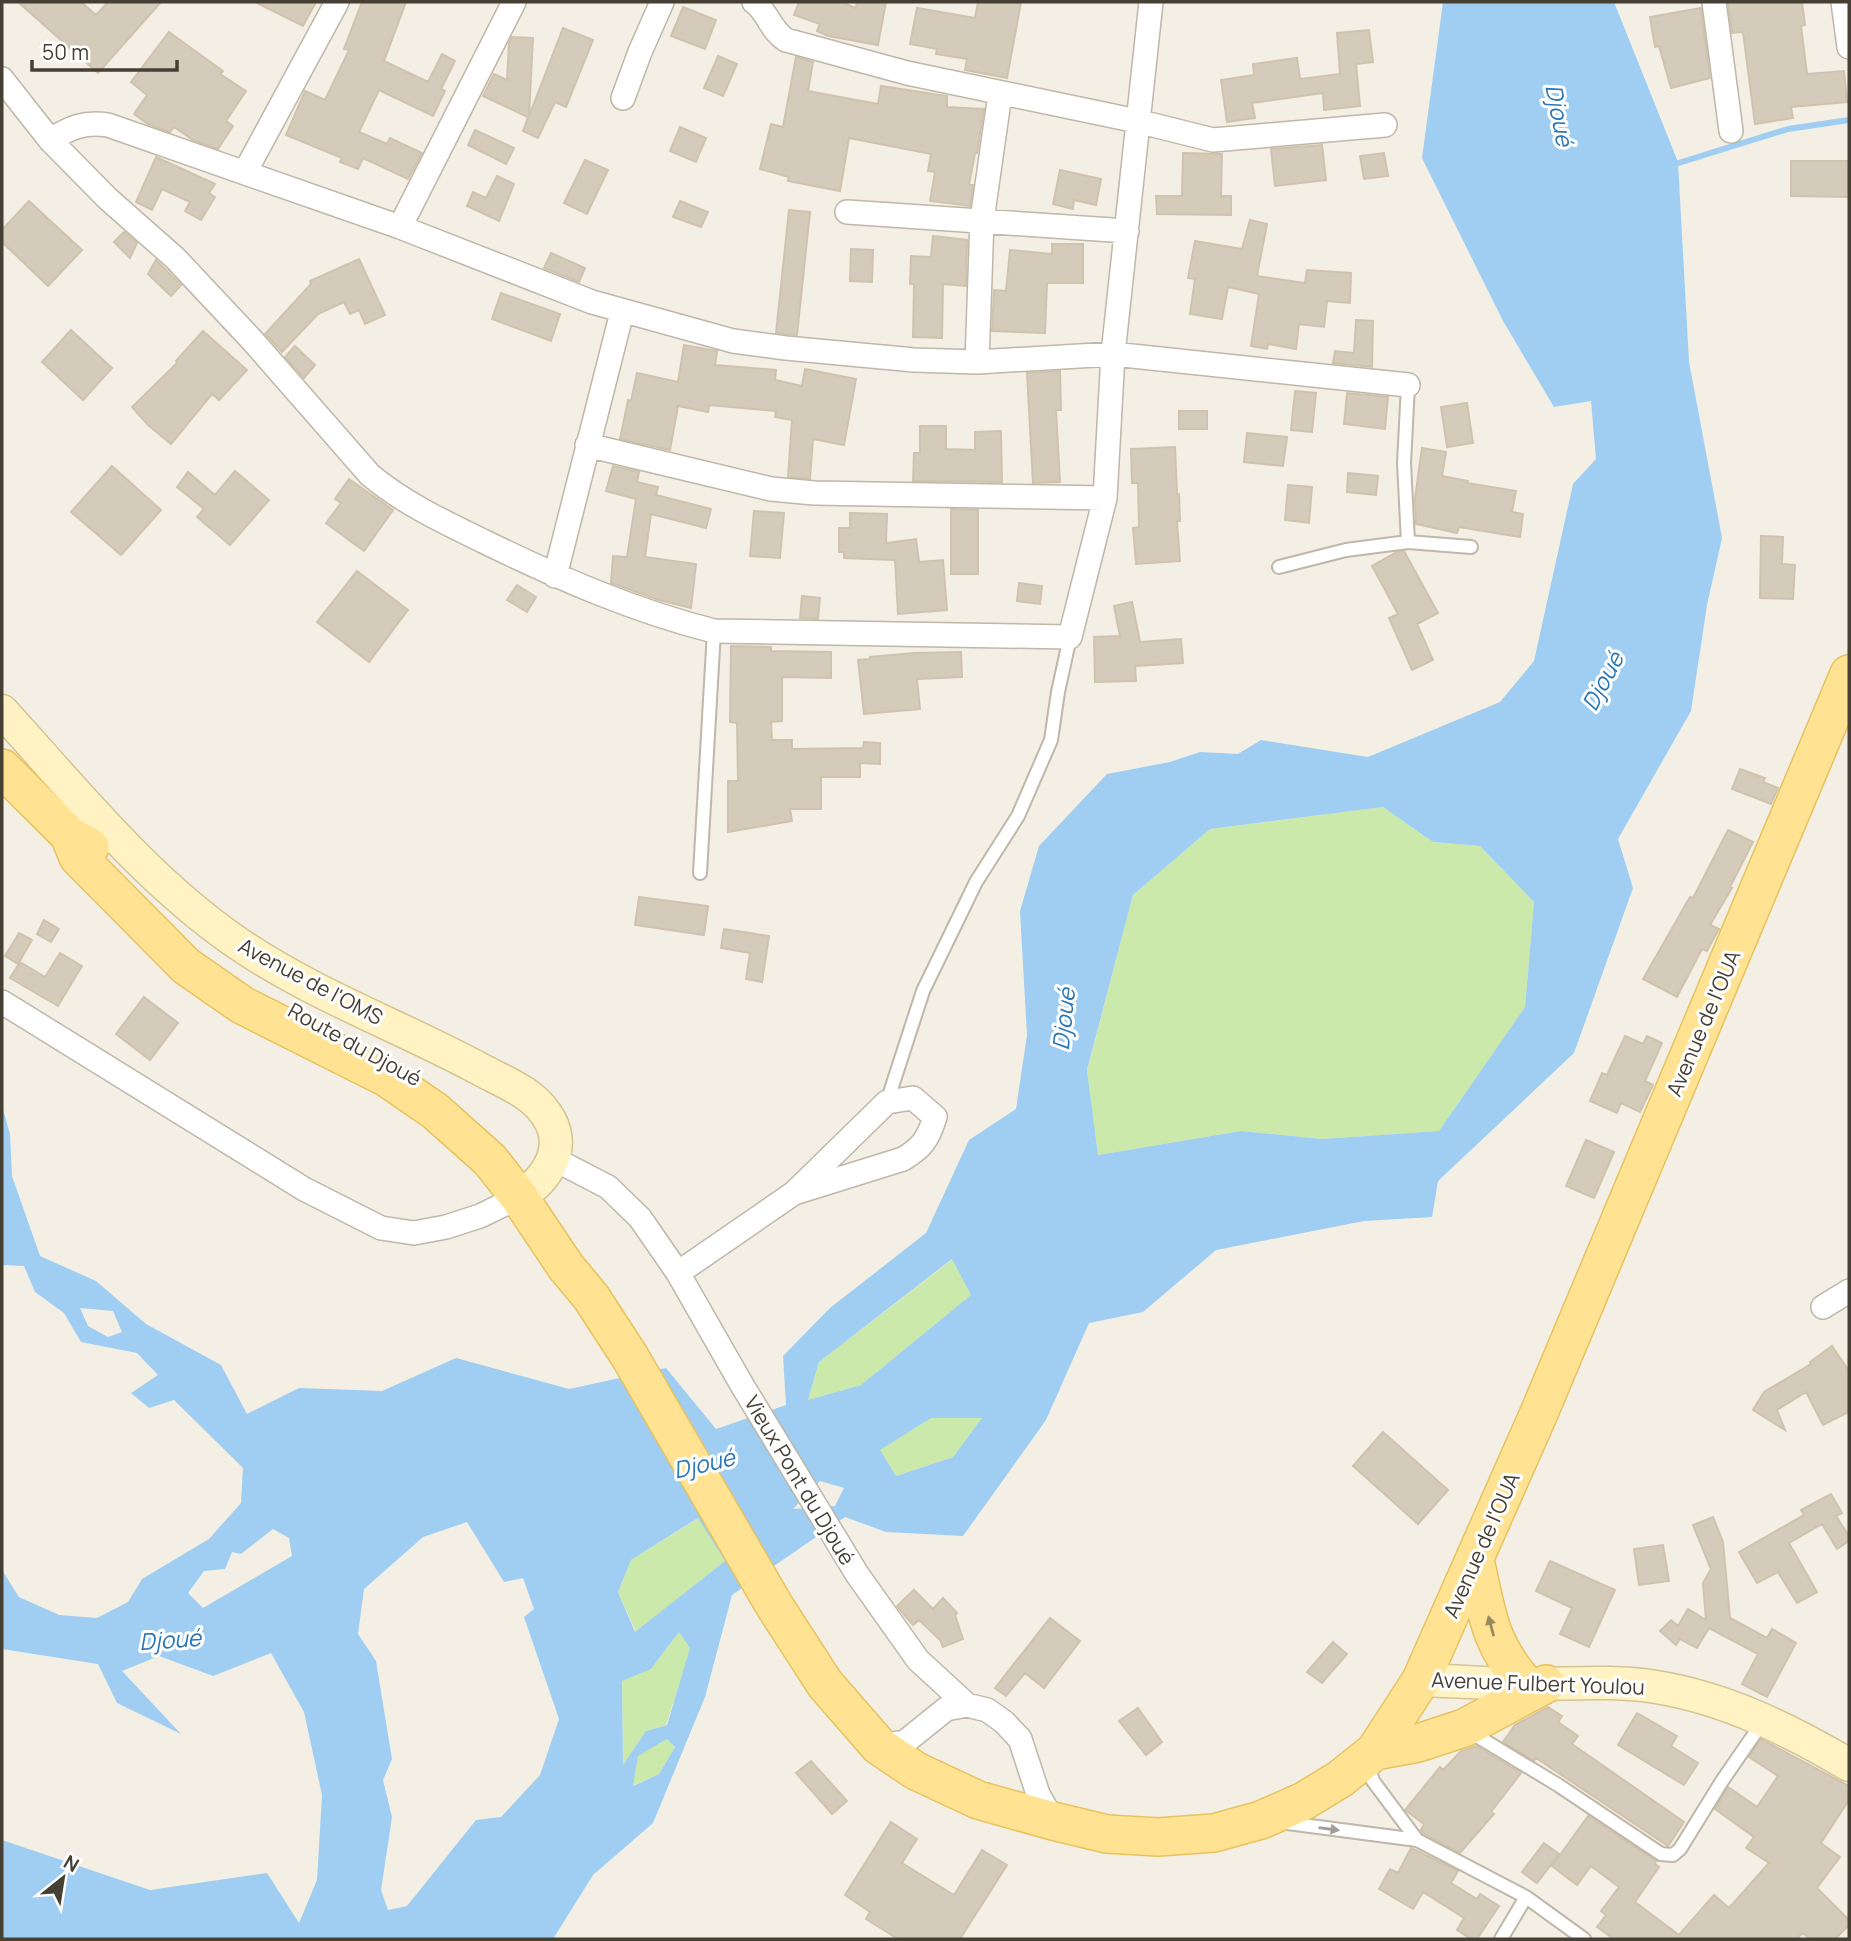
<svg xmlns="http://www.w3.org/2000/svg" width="1851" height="1941" font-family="Manrope,sans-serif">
  <rect width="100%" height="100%" fill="#f3efe5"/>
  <!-- green -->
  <path fill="#cce9ac" d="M1383 807 1433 842 1480 846 1534 902 1525 1007 1439 1131 1322 1139 1241 1131 1098 1155 1087 1071 1133 895 1210 829Z
    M953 1259 971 1295 861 1385 808 1400 819 1362Z
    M931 1418H982L953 1457 896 1476 879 1450Z
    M699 1518 725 1561 636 1632 618 1592 631 1560Z
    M679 1632 691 1648 666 1725 646 1731 623 1767 622 1680 651 1669Z
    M667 1739 675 1747 659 1774 632 1786 638 1755Z"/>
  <!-- water -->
  <path fill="#9fcef2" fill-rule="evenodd" d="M1443 2H1614L1678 162 1689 362 1722 538 1707 605 1691 711 1618 839 1633 888 1574 1053 1438 1181 1432 1217 1364 1221 1216 1250 1143 1312 1089 1323 1046 1420 963 1536 886 1532 845 1517 732 1595 705 1697 653 1823 593 1875 553 1939H2V1840L150 1890 267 1873 299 1923 317 1880 322 1795 304 1712 271 1653 213 1676 159 1656 122 1671 181 1734 117 1703 98 1664 2 1649V1570L19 1597 59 1615 97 1618 128 1602 142 1579 209 1539 241 1503 243 1468 174 1400 149 1408 131 1393 158 1375 137 1353 81 1342 64 1313 35 1292 24 1266 2 1265V1106L10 1134 12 1176 40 1256 96 1281 146 1324 221 1365 247 1414 299 1388 382 1391 456 1358 569 1389 666 1368 716 1429 786 1405 783 1356 830 1308 926 1233 969 1140 1016 1109 1027 1035 1020 911 1039 846 1107 774 1170 762 1200 752 1238 754 1261 740 1368 757 1500 702 1534 661 1573 484 1596 459 1591 401 1554 407 1503 321 1422 158ZM1383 807 1433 842 1480 846 1534 902 1525 1007 1439 1131 1322 1139 1241 1131 1098 1155 1087 1070 1133 895 1210 829ZM952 1259 971 1295 861 1385 808 1400 819 1362ZM80 1308 113 1311 122 1332 108 1337 88 1326ZM931 1418H982L953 1457 896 1476 880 1450ZM820 1481 844 1488 835 1506 793 1509ZM698 1518 725 1561 635 1632 618 1592 631 1560ZM467 1522 504 1582 523 1578 534 1609 524 1617 559 1719 540 1775 501 1817 476 1820 407 1906 388 1910 381 1890 392 1817 383 1780 392 1759 376 1661 358 1634 364 1589 423 1537ZM273 1529 289 1538 292 1556 203 1608 188 1593 204 1571 225 1569 232 1552 241 1554ZM679 1632 690 1648 667 1725 646 1731 623 1765 622 1681 651 1669ZM667 1739 675 1747 659 1774 633 1786 638 1756Z"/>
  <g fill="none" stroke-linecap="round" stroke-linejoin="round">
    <!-- stream -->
    <path stroke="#9fcef2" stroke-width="6" d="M1672 165 1788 129 1849 120"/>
  </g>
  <!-- building -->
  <path fill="#d5cbba" stroke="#d0c3ad" stroke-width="2" d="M18 2H81L96 15 108 2H161L98 73Z
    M255 2H316L303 26Z
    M362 2H406L384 61 428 82 442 54 455 61 441 89 445 91 433 116 379 90 359 132 387 144 390 138 422 153 408 179 363 158 358 169 340 162 342 158 286 135 305 91 325 100 349 50 344 49Z
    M799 2H841L856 8 857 2H886L878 45 828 36 817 31 820 24 794 15Z
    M978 2H1021L1007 78 965 70 967 59 936 54 937 49 910 44 917 8 975 18Z
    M1728 2H1802L1805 25 1801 26 1807 74 1844 71 1847 102 1791 107 1793 118 1755 124 1743 32 1732 33Z
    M683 7 716 20 705 49 671 36Z
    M1701 8 1710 78 1671 88 1659 46 1655 47 1650 17Z
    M563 28 593 40 566 107 555 102 538 138 523 131 528 117 483 96 494 74 507 80 509 43 512 37 533 38 529 116Z
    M1369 30 1373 62 1356 64 1360 106 1324 110 1323 93 1252 103 1255 118 1227 122 1221 80 1254 75 1253 64 1297 58 1300 79 1340 74 1337 33Z
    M169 32 223 71 220 74 246 91 226 121 233 126 218 149 193 140 174 127 170 132 148 124 134 114 147 95 131 82Z
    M718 56 737 64 723 96 704 88Z
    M796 57 813 62 808 91 878 104 881 86 947 96V107L984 109 977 153H975L969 185H973L970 206 930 201 935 172 928 171 931 154 849 138 840 191 788 181 789 177 760 169 771 124 783 127Z
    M680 127 706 138 696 162 670 151Z
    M475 130 514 148 506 164 468 145Z
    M1322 145 1326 180 1275 186 1271 149Z
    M1183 153 1222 154 1221 196H1231V215L1157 214 1156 196H1182Z
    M1384 153 1388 176 1364 179 1360 156Z
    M156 157 215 184 209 193 215 197 201 220 185 211 190 202 162 189 152 210 136 202Z
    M585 160 608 170 587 214 564 203Z
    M1791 161H1849V197L1791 196Z
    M1060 170 1101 179 1096 205 1074 200 1073 209 1053 204Z
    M497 176 514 184 499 221 467 206 473 192 486 198Z
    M29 201 82 250 48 286 2 242V230Z
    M680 201 708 212 701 227 673 217Z
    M789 210 810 212 797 335 776 333Z
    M1250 220 1267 224 1257 276 1305 283 1307 270 1351 273 1350 303 1327 301 1324 327 1299 324 1296 349 1268 344 1267 349 1251 346 1259 294 1228 287 1222 319 1190 314 1195 279 1188 278 1195 241 1242 249Z
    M124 232 137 243 130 258 114 242Z
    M933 236 967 240 966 286 943 284 942 338 913 337 914 284H910L911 256 931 257Z
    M1052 244H1083V283H1047L1045 333 992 331 994 290 1006 291 1010 250 1052 254Z
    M851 249 873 250 872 282 850 281Z
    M551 253 585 268 579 282 544 268Z
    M359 259 385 315 365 324 359 310 350 314 344 302 318 314 282 352 265 334 311 284 310 281Z
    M156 260 181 285 171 296 148 274Z
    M501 293 560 314 551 341 492 319Z
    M1356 320 1373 321 1372 367 1333 363 1335 351 1354 353Z
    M71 330 112 368 83 400 42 362Z
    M203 331 247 370 219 400 212 394 171 444 148 425 132 407 177 363 176 361Z
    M684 345 717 351 715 365 776 370 775 380 802 386 805 369 856 379 844 445 813 439 810 479 788 477 792 420 775 417 776 411 709 405 708 412 678 406 670 450 620 439 628 400 631 401 637 373 678 382Z
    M295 346 315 365 304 378 285 357Z
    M1060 371 1061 410H1056L1060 482 1033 483 1027 373Z
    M1295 391 1316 393 1312 432 1291 430Z
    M1347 393 1388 397 1385 429 1344 424Z
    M1467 403 1473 443 1447 447 1441 407Z
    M1179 411H1207V429H1179Z
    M920 426H946V449L975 450V432L1001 431 1002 482 913 481 914 453H920Z
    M1247 433 1287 437 1283 466 1244 462Z
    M1175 447 1177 494H1179L1180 521H1177L1180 561 1136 564 1133 528 1139 527 1138 483H1132L1131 449Z
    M1422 448 1446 452 1442 476 1468 481 1467 483 1516 491 1512 512 1523 514 1520 537 1459 527 1457 533 1416 524 1415 498Z
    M112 466 161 510 121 555 71 512Z
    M613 466 639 472 637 482 658 487 656 495 711 509 706 528 651 514 645 557 696 564 691 608 659 600 611 583 613 556 627 557 636 499 606 491Z
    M235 471 269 500 230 545 197 517 204 509 177 487 188 472 215 495Z
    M1348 473 1378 476 1376 495 1347 492Z
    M349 479 393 510 364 551 326 523 341 503 335 499Z
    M1288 485 1312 487 1309 523 1285 520Z
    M951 509 978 510V574H951Z
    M754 511 784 513 780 558 750 556Z
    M850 513 887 514 886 543 916 539 919 562 943 560 947 610 898 614 895 560 844 558V552H839V528H850Z
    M1761 536 1783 537 1782 564 1795 565 1793 599 1760 598Z
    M1404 551 1438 613 1417 624 1433 660 1412 670 1389 618 1398 614 1372 566 1397 552Z
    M357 571 408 610 369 662 317 622Z
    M1019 583 1042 586 1040 604 1017 601Z
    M517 585 536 597 527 612 507 600Z
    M802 596 820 598 818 619 800 618Z
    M1132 602 1140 642 1181 639 1183 663 1135 666 1136 681 1095 682 1094 637 1120 636 1114 606Z
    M731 646 771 647V651L831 652V678L782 677V721L771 722 772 740H792V749L863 748 864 742 880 743V764L860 763V777H821V809H790L792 821 728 832V781H738L737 723 730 722Z
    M961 652 962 677 917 679 920 709 864 714 858 660 870 659V657L914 653Z
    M1740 769 1765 778 1763 782 1778 788 1771 804 1732 789Z
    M1728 830 1753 842 1730 887 1732 888 1710 925 1719 929 1707 951 1702 949 1677 997 1643 979 1690 897 1693 898Z
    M639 897 708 906 704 935 635 925Z
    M44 920 59 929 51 942 37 934Z
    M724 929 769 936 762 982 746 979 750 953 721 948Z
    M19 933 32 940 18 964 5 956Z
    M60 953 82 966 58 1006 10 978 20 962 45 977Z
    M144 997 178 1023 150 1060 116 1034Z
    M1625 1036 1643 1044 1647 1036 1662 1043 1645 1081 1653 1085 1640 1112 1621 1103 1617 1113 1590 1101 1602 1073 1607 1075Z
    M1586 1140 1614 1152 1594 1198 1566 1186Z
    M1832 1346 1849 1371V1412L1823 1425 1806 1392 1777 1410 1785 1430 1753 1410 1764 1392 1811 1364 1810 1362Z
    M1383 1432 1448 1490 1418 1524 1353 1466Z
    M1831 1494 1842 1513 1836 1516 1849 1536V1541L1837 1549 1822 1524 1789 1543 1817 1592 1797 1603 1778 1572 1757 1583 1739 1552 1804 1515 1801 1510Z
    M1713 1517 1723 1542 1730 1618 1767 1638 1772 1629 1796 1643 1767 1697 1742 1684 1758 1654 1709 1628 1697 1648 1680 1639 1676 1645 1660 1631 1671 1620 1678 1626 1688 1609 1706 1620 1703 1583 1711 1569 1693 1525Z
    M1663 1545 1669 1581 1639 1585 1634 1549Z
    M1550 1561 1615 1590 1589 1647 1560 1634 1572 1608 1536 1591Z
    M914 1590 933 1609 943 1598 957 1613 955 1615 963 1639 943 1647 940 1640 919 1620 913 1625 897 1606Z
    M1050 1618 1080 1641 1044 1688 1025 1673 1006 1696 995 1688Z
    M1333 1642 1347 1654 1322 1683 1307 1672Z
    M1548 1707 1562 1716 1558 1722 1578 1736 1572 1744 1684 1822 1668 1846 1536 1758 1534 1761 1503 1742 1515 1725Z
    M1138 1708 1162 1742 1146 1755 1119 1721Z
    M1637 1713 1677 1736 1671 1746 1698 1763 1684 1785 1618 1745Z
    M1761 1739 1849 1786V1800L1821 1843 1840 1857 1817 1888 1849 1920V1925L1835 1939H1810L1803 1933 1796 1939H1614L1597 1927 1606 1915 1601 1911 1619 1887 1591 1866 1577 1885 1552 1866 1588 1816 1656 1861 1655 1864 1659 1867 1635 1902 1679 1935 1714 1895 1729 1908 1769 1863 1746 1848 1754 1837 1715 1809 1728 1787 1757 1807 1778 1776 1749 1757Z
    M1476 1746 1521 1773 1491 1812 1494 1814 1460 1853 1423 1833 1421 1830 1424 1824 1405 1810 1440 1767 1443 1770 1461 1751Z
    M811 1761 847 1801 832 1814 796 1773Z
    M891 1822 917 1839 902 1863 954 1895 982 1850 1007 1865 960 1939H898L866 1919 870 1912 845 1895Z
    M1544 1843 1559 1854 1537 1883 1522 1872Z
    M1411 1848 1458 1871 1451 1883 1477 1899 1480 1894 1499 1906 1477 1939H1471L1457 1930 1464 1918 1423 1892 1413 1909 1379 1889 1390 1869 1398 1873Z"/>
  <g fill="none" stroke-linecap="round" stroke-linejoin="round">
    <!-- lane casing -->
    <g stroke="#bfb7a7" stroke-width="16">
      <path id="lane" d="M1408 542 1404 463 1408 385
        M1279 567 1346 550 1408 542 1471 547
        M700 873 714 631
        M887 1102 923 991 976 882 1018 816 1051 740 1058 692 1070 637
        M1467 1730 1558 1785 1661 1854 1673 1855 1680 1849 1722 1781 1764 1720
        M1367 1761 1373 1781 1417 1840
        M1280 1822 1417 1840 1526 1897 1584 1939
        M1501 1939 1526 1897"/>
    </g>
    <!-- street casing -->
    <g stroke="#bfb7a7" stroke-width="26">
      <path id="street" d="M754 2C768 12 770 30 786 40L907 73 1137 121 1213 140 1385 125
        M1714 2 1731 131
        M1843 2 1849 47
        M2 79 50 140 107 198 175 258 252 340 370 475C405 504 444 522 485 542 559 578 634 611 714 631L1070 637 1105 498 1113 354 1151 2
        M623 98 640 52 662 2
        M50 140C70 128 84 121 108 125L400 227 592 302 733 341 786 348 914 360 977 362 1113 354 1408 385
        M245 172 337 2
        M847 212 1127 231
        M400 227 514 2
        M977 362 982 220 1000 94
        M587 445 771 489 814 493 1105 498
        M555 576 622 312
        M2 1002 304 1189 381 1228 414 1233 446 1227 480 1216 519 1197
        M554 1159 608 1187 640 1218 678 1273 742 1385 857 1574 918 1660 967 1705
        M678 1273 794 1193 903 1159C923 1147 928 1139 935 1117L913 1098 887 1102 794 1193
        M1823 1307 1849 1291
        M879 1746 905 1742 946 1709 967 1705 987 1710 1004 1722 1020 1739 1038 1794 1053 1821"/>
    </g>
    <!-- secondary casing -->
    <g stroke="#d5c493" stroke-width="35">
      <path id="secondary" d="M2 711C75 791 146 880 236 942 310 993 397 1025 476 1067 499 1080 531 1091 546 1114 569 1146 548 1179 519 1197
        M1421 1680C1457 1681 1493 1684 1528 1684 1571 1684 1614 1680 1656 1687 1725 1698 1790 1730 1849 1765"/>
    </g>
    <!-- primary casing -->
    <g stroke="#e7c25f" stroke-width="40">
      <path id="primary" d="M2 768 69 835 90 847
        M69 835 78 857 186 966 242 1005 387 1078 435 1111 490 1160 519 1197 566 1267 591 1297 630 1357 774 1605 825 1684 879 1746 916 1771 978 1800 1053 1821 1107 1834 1158 1837 1214 1833 1261 1820 1304 1801 1340 1779 1375 1751 1421 1680 1539 1413 1849 674
        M1475 1560C1487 1612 1488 1642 1525 1684
        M1375 1751 1418 1743 1464 1728 1546 1684"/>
    </g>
    <!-- lane -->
    <use href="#lane" stroke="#fff" stroke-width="12"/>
    <!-- street -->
    <use href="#street" stroke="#fff" stroke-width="23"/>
    <!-- secondary -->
    <use href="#secondary" stroke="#fff2c3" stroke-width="32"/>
    <!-- primary -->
    <use href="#primary" stroke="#ffe392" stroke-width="37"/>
  </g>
  <!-- one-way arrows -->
  <defs><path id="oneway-solid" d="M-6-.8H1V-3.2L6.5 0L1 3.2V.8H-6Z" transform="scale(1.75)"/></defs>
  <use fill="#99895e" href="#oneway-solid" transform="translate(1491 1626) rotate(-105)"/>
  <use fill="#a29f9a" href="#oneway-solid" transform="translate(1329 1829) rotate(8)"/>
  <g text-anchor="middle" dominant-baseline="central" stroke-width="6" stroke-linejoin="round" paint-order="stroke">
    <!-- street labels -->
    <g font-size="21" fill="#453f34" stroke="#fff">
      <text transform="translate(311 981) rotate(28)">Avenue de l'OMS</text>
      <text transform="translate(1703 1023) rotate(-67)">Avenue de l'OUA</text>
      <text transform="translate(355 1044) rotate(29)">Route du Djoué</text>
      <text transform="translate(800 1480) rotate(59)">Vieux Pont du Djoué</text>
      <text transform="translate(1481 1545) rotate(-66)">Avenue de l'OUA</text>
      <text transform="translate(1538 1683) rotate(2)">Avenue Fulbert Youlou</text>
    </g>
    <!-- water labels -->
    <g font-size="23" font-style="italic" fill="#2b76b4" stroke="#fff">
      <text transform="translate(1560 115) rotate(79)">Djoué</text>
      <text transform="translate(1602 681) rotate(-62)">Djoué</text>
      <text transform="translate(1063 1019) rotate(-84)">Djoué</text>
      <text transform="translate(704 1463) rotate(-13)">Djoué</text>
      <text transform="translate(170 1639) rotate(-4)">Djoué</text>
    </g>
  </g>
  <!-- border -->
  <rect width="1851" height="1941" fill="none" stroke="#453f34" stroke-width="7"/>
  <!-- north arrow -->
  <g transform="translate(63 1878) rotate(30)" stroke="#ffffff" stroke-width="5" paint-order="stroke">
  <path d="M0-5L12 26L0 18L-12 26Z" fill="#453f34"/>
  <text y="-10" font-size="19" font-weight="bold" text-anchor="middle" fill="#453f34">N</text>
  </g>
  <!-- scale -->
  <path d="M32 60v10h145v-10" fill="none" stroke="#453f34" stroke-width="3.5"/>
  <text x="42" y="60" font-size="21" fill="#453f34" stroke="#ffffff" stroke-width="5" paint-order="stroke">50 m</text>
</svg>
